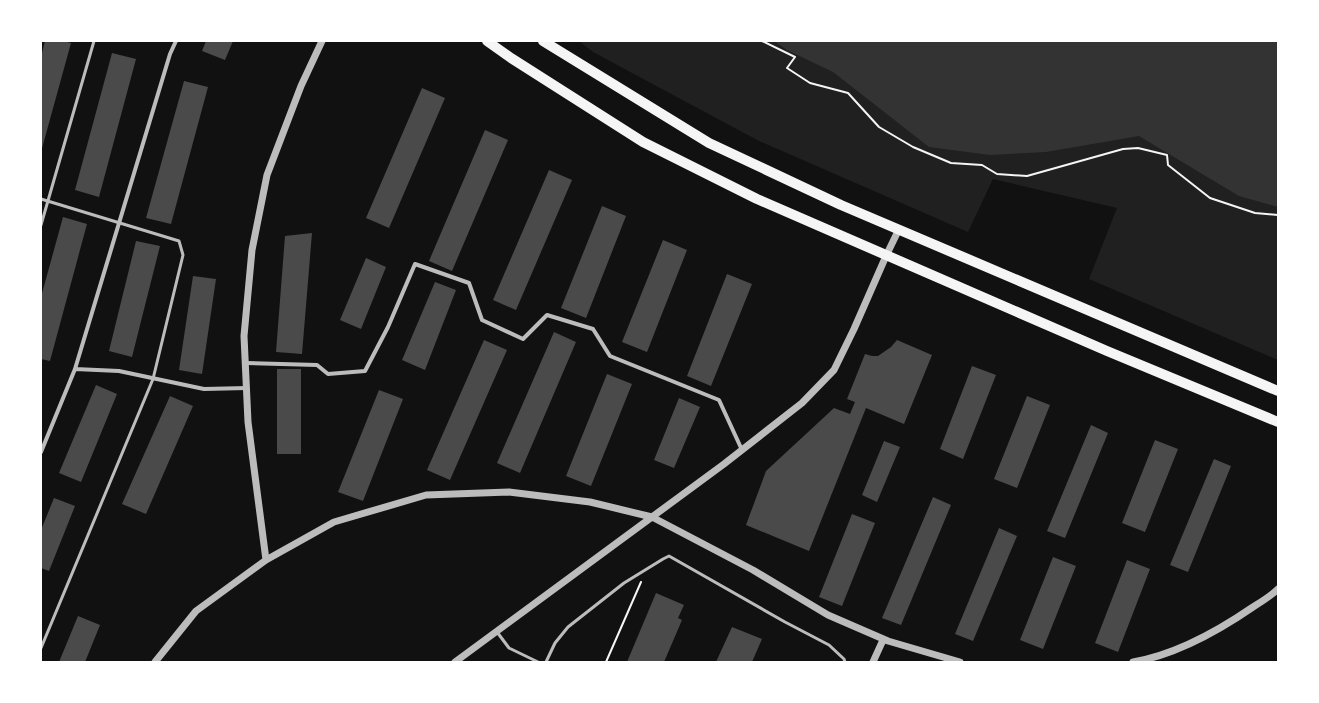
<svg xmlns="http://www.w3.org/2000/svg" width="1319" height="703" font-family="Cabin,sans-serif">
  <rect width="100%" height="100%" fill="#111"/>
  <!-- green -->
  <path fill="#202020" d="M579 41H1278V360L1089 279 1117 208 993 179 968 232 759 141 593 52Z"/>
  <!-- water -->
  <path fill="#333" d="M774 41H1278V207L1239 196 1139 136 1046 152 990 155 929 147 833 72 787 50Z"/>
  <!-- building -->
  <path fill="#4a4a4a" d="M45 41H64L71 43 41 152V57Z
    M206 41H233L225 60 202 51Z
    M112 53 136 59 99 197 75 190Z
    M184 81 208 87 171 224 146 218Z
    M422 88 445 98 389 228 366 218Z
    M485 130 508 140 452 271 429 261Z
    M549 170 572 180 516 310 493 300Z
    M602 206 626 216 586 318 561 308Z
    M63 217 87 224 50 361 41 359V297Z
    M312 233 302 354 276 352 285 236Z
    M663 240 687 250 647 352 622 342Z
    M136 241 160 246 132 357 109 351Z
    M366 258 386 267 361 329 340 320Z
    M727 274 752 284 711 386 687 376Z
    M193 276 216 279 202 374 179 370Z
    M435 282 456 290 425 370 402 360Z
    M554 332 576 342 520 473 497 463Z
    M484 340 507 350 450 480 427 470Z
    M897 340 932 355 904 424 866 408 809 551 746 525 766 471 834 408 850 414 855 402 847 399 865 354 872 356H878L891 347Z
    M972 366 996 375 963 459 940 449Z
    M277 369H301V454H277Z
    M607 374 632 384 591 486 566 476Z
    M96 385 117 394 81 482 59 473Z
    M379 390 403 399 363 501 338 492Z
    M170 396 193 406 146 514 122 504Z
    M1027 396 1050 405 1017 488 994 479Z
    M679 398 700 407 674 468 654 460Z
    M1091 425 1108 433 1065 538 1047 531Z
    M1155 440 1178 449 1145 532 1122 523Z
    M884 441 900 447 877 502 862 495Z
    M1214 459 1231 466 1188 572 1170 565Z
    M933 497 951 505 901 625 882 618Z
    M54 498 75 506 49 571 41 568V530Z
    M852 514 875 523 842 606 819 597Z
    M999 528 1017 536 973 641 955 634Z
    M1053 557 1076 566 1043 649 1020 640Z
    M1127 560 1150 569 1118 652 1095 643Z
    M656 593 684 605 678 618 682 620 664 662H627Z
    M78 616 100 625 85 662H59Z
    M732 627 762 639 752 662H716Z"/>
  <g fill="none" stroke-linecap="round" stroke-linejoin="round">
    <!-- path -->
    <path stroke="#f5f5f5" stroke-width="2" d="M762 41 795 57 787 68 810 83 848 93 879 127 913 147 951 163 982 165 997 174 1027 176 1123 149 1138 148 1167 155 1168 165 1210 198 1255 213 1278 215
      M606 662 641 582"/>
    <!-- service -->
    <path stroke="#bcbcbc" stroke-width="3" d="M41 199 179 241 183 255 153 379 41 648
      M41 225 94 41
      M497 632 509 648 538 662
      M546 662 555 643 568 627 624 583 663 559 669 556 785 622 829 645 844 659 845 662"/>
    <!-- minor -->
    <path stroke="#bcbcbc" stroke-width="4" d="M246 363 317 365 328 374 365 371 388 327 415 264 469 283 482 320 523 339 547 315 593 329 610 356 719 400 742 450
      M75 369 119 371 204 389 247 388
      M41 452 75 369 170 54 176 41"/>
    <!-- tertiary -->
    <path stroke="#bcbcbc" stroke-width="7" d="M266 560 248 422 244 336 252 250 267 175 301 86 322 41
      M155 662 196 611 266 560 334 522 426 495 509 492 590 502 652 517 753 570 828 615 888 641 960 662
      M455 662 724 464 802 403 834 370 854 329 886 256 899 229
      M873 662 883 640
      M1133 662C1175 655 1218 631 1253 607 1261 602 1271 596 1278 589"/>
    <!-- primary -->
    <path stroke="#f5f5f5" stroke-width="10" d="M487 41 511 58 643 142 757 199 1107 351 1278 422
      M543 41 709 143 841 205 1278 391"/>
  </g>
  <!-- border -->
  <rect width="1319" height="703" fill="none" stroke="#ffffff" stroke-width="84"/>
</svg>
